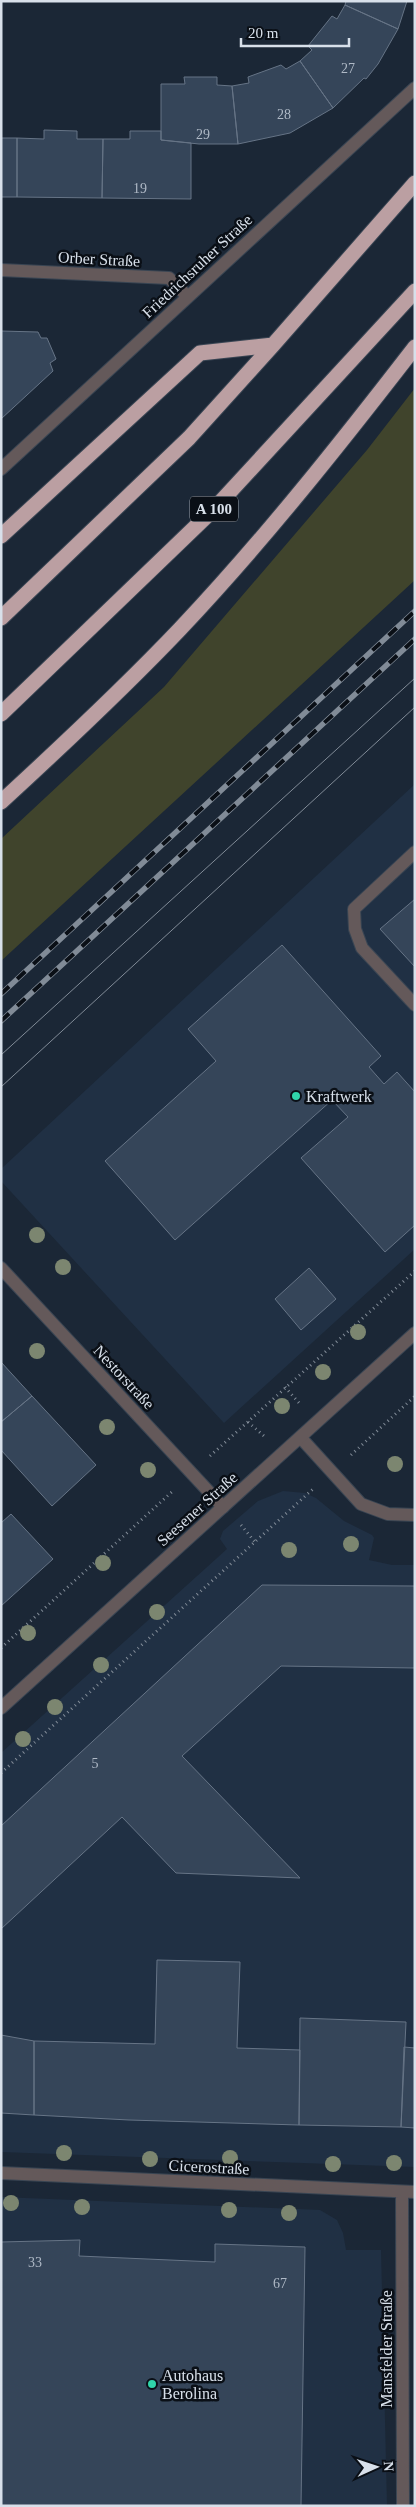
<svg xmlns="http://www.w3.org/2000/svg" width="416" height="2507" font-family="'Times New Roman',serif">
  <rect width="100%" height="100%" fill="#1b2736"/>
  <!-- built -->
  <path fill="#203044" d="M415 784V1249L224 1423 1 1181V1169Z
    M283 1491 305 1493 316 1498 344 1521 372 1535 374 1538 369 1560 392 1565H415V2167L1 2152V1753L227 1549 220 1539 223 1531 258 1501Z
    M1 2197 320 2210 337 2220 343 2233 346 2250H381L387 2506H1Z"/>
  <!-- green -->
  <path fill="#40442c" d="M415 388V580L1 961V839L164 687 367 450Z"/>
  <!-- building -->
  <path fill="#354559" stroke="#667486" d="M346 1H407L398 29 345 5Z
    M345 5 398 29 378 64 366 79 364 78 333 108 300 61 312 50 308 46 332 16 337 19Z
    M300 61 333 108 290 133 238 144 232 86 249 83 248 77 281 65 286 69Z
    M184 77H217V85L232 86 238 144H199L161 140V84H185Z
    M44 130 77 131V139H103L102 198 17 197V138L44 139Z
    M130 131H161V140L191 143V199L102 198 103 139H130Z
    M1 138H17V197H1Z
    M1 331 38 332 41 338H47L56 359 50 363 53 371 1 419Z
    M415 899V967L380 929Z
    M282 945 381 1056 369 1067 384 1084 397 1072 415 1092V1225L385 1252 301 1158 348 1117 332 1100 175 1240 105 1161 216 1061 188 1029Z
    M309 1268 336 1299 301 1330 275 1299Z
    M1 1362 32 1396 1 1422Z
    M32 1396 96 1465 52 1506 1 1450V1422Z
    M11 1514 53 1559 1 1606V1523Z
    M262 1585 415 1586V1668L281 1666 182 1756 300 1878 176 1873 122 1817 1 1929V1826Z
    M157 1960 240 1962 237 2048 300 2050 299 2125 129 2120 34 2115V2041L155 2044Z
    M300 2018 406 2022 401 2127 299 2125Z
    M1 2035 34 2041V2115L1 2113Z
    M404 2047 415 2048V2128L401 2127Z
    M80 2240 79 2256 215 2262V2244L305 2247 301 2506H1V2242Z"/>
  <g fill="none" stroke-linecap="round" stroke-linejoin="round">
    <!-- service casing -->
    <g stroke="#394553" stroke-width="14">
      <path id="service" d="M415 852 354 909 355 929 362 948 415 1005"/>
    </g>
    <!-- minor casing -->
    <g stroke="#394553" stroke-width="14">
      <path id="minor" d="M1 270 169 278 188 297
        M1 469 415 88
        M1 1268 223 1507
        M301 1438 361 1504 388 1514 415 1515
        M1 2173 415 2192
        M402 2192 403 2506"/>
    </g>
    <!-- tertiary casing -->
    <g stroke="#394553" stroke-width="14">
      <path id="tertiary" d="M1 1708 415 1333"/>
    </g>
    <!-- motorway casing -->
    <g stroke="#394553" stroke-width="17">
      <path id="motorway" d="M1 536 200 353 273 345
        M1 618 189 438 273 345 415 183
        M1 714 214 509 415 291
        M1 802C62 746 123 689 180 629 264 540 340 444 415 347"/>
    </g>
    <!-- path -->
    <path stroke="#828c98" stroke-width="3" stroke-dasharray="1 4" stroke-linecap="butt" d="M285 1387 300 1404
      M248 1422 264 1436
      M351 1455 415 1396
      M210 1456 415 1271
      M241 1525 255 1542
      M1 1648 174 1490
      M1 1773 313 1489"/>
    <!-- service -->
    <use href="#service" stroke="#64595a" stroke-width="12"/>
    <!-- minor -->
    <use href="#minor" stroke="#64595a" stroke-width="12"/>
    <!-- tertiary -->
    <use href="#tertiary" stroke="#64595a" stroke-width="12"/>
    <!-- motorway -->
    <use href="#motorway" stroke="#bb9fa2" stroke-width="15"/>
    <!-- tram -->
    <path stroke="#818b97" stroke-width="1" d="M1 1055 415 678
      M1 1087 415 707"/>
    <!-- rail casing -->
    <g stroke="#818b97" stroke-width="5.5">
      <path id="rail" d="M1 994 415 611
        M1 1021 415 639"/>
    </g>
    <!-- rail -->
    <use href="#rail" stroke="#0a0f16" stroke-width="4" stroke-dasharray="11" stroke-linecap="butt"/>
  </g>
  <!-- trees -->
  <g fill="#7c8670">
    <circle cx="37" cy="1235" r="8"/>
    <circle cx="63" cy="1267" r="8"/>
    <circle cx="358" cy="1332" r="8"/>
    <circle cx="37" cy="1351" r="8"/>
    <circle cx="323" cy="1372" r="8"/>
    <circle cx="282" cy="1406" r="8"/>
    <circle cx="107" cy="1427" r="8"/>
    <circle cx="395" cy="1464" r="8"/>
    <circle cx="148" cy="1470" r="8"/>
    <circle cx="351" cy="1544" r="8"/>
    <circle cx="289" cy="1550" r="8"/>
    <circle cx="103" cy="1563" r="8"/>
    <circle cx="157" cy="1612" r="8"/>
    <circle cx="28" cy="1633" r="8"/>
    <circle cx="101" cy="1665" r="8"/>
    <circle cx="55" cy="1707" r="8"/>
    <circle cx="23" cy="1739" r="8"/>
    <circle cx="64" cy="2153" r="8"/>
    <circle cx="230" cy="2158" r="8"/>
    <circle cx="150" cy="2159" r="8"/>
    <circle cx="394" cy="2163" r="8"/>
    <circle cx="333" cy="2164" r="8"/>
    <circle cx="11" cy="2203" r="8"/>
    <circle cx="82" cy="2207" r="8"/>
    <circle cx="229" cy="2210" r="8"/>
    <circle cx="289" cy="2213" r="8"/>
  </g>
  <!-- markers -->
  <g fill="#30d4aa" stroke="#0a0f16" stroke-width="2">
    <circle cx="296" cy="1096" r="5"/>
    <circle cx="152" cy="2384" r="5"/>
  </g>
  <g text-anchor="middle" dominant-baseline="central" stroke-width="5" stroke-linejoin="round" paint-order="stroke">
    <!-- number labels -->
    <g font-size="14" fill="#afb9c6">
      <text x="348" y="68">27</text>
      <text x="284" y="114">28</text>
      <text x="203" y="134">29</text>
      <text x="140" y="188">19</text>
      <text x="95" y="1763">5</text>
      <text x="35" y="2262">33</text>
      <text x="280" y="2283">67</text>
    </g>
    <!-- shield labels -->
    <rect fill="#0a0f16" stroke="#9aa1aa" stroke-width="1" x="190" y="496.5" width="48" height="25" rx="4"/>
    <g font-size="15" font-weight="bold" fill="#d8e0ea">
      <text x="214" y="509">A 100</text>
    </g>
    <!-- street labels -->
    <g font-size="16" fill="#d8e0ea" stroke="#0a0f16">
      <text transform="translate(99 259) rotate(3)">Orber Straße</text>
      <text transform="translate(197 266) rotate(-43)">Friedrichsruher Straße</text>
      <text transform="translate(124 1377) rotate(47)">Nestorstraße</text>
      <text transform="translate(197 1509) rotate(-42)">Seesener Straße</text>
      <text transform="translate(209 2167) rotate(3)">Cicerostraße</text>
      <text transform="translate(386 2349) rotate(-90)">Mansfelder Straße</text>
    </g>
    <!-- poi labels -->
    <g font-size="16" fill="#d8e0ea" stroke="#0a0f16" text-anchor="start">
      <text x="306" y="1096">Kraftwerk</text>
      <text x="162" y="2375">Autohaus<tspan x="162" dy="18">Berolina</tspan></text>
    </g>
  </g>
  <!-- border -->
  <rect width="416" height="2507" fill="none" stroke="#d8e0ea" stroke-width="5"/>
  <!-- north arrow -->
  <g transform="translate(376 2467) rotate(87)" stroke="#0a0f16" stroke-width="4" paint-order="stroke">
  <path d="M0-4L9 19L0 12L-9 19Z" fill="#d8e0ea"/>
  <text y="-8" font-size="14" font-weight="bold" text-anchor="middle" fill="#d8e0ea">N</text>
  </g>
  <!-- scale -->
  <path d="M241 38v8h108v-8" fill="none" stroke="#d8e0ea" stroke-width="2.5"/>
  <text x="248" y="38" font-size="15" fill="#d8e0ea" stroke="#0a0f16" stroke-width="4" paint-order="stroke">20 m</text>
</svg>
